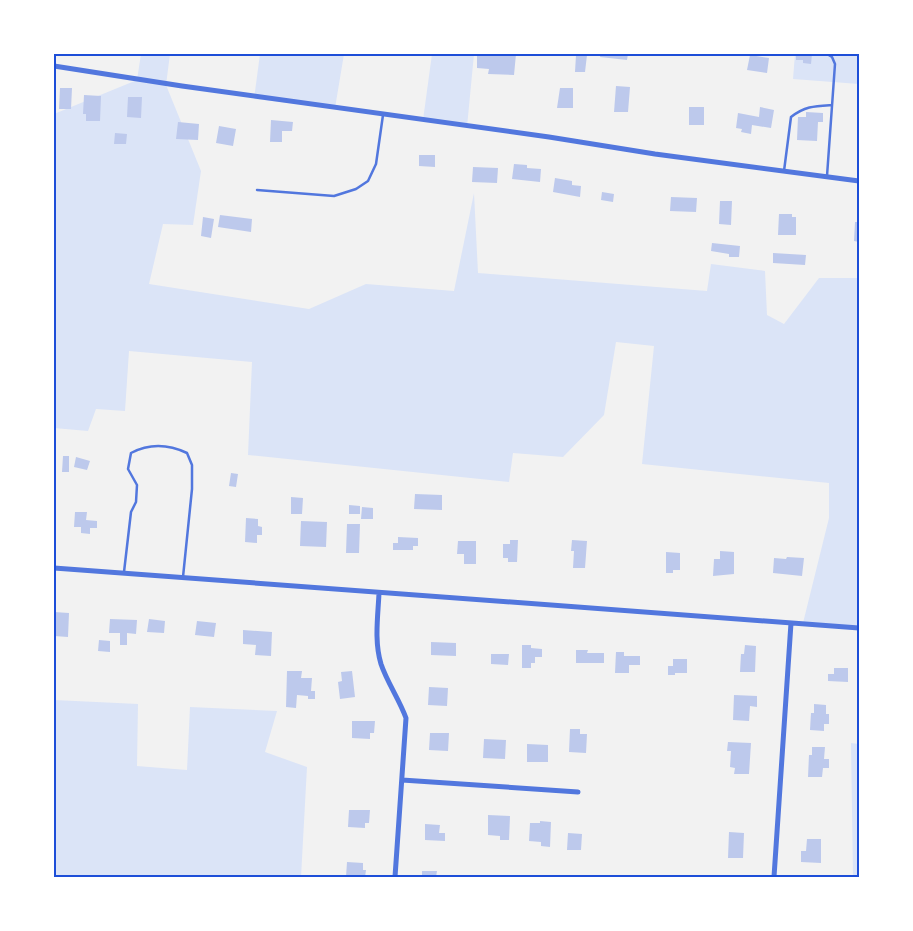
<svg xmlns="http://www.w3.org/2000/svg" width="913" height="931" font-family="'Crimson Pro',serif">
  <rect width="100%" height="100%" fill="#f2f2f2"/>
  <!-- green -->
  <path fill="#dbe4f7" d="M141 54H170L166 85 201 171 193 225 163 224 149 284 309 309 366 284 454 291 474 193 478 273 707 291 711 264 765 271 767 315 784 324 819 278H859V627L803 623 829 518V483L642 464 654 346 616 342 604 415 563 457 513 453 509 482 248 455 252 362 129 351 125 411 96 409 88 431 54 428V114L137 80Z
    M260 54H344L335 108 254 99Z
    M432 54H474L467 127 423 120Z
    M795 54H859V84L793 79Z
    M54 700 138 704 137 766 187 770 190 707 277 711 265 752 307 767 301 877H54Z
    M851 743 859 744V877H853Z"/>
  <!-- building -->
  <path fill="#bdc9ec" d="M477 54 509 55V54H516L514 75 488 74 489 69 477 68Z
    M601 54H628L627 60 600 57Z
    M796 54H812L811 64 803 63V60H796Z
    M576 55H587L585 72H575Z
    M750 55 769 58 767 73 747 70Z
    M616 86 630 87 628 112H614Z
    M60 88H72L71 109H59Z
    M560 88H573V108H557Z
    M84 95 101 96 100 121H86V114H83Z
    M128 97H142L141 118 127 117Z
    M689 107H704V125H689Z
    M760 107 774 110 771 128 752 125 751 134 741 132 742 129 736 128 738 113 759 117Z
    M806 112 823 113V122H818L817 141 797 140 798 117H806Z
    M271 120 293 122 292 131H282V142H270Z
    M178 122 199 124 198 140 176 139Z
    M219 126 236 129 233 146 216 143Z
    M115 133 127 134 126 144H114Z
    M419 155H435V167L419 166Z
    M514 164 527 165V168L541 169 540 182 512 179Z
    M473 167 498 168 497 183 472 182Z
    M555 178 572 181V185L581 186 580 197 553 192Z
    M602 192 614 194 613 202 601 200Z
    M671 197 697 198 696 212 670 211Z
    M720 201H732L731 225 719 224Z
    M779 214H792V217H796V235H778Z
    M220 215 252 219 251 232 218 227Z
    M203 217 214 219 211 238 201 236Z
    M855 222H859V242L854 241Z
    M712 243 740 246 739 257H729V254L711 251Z
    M773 253 806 255 805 265 773 263Z
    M63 456H69V472H62Z
    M76 457 90 461 87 470 74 467Z
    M231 473 238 474 236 487 229 486Z
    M415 494 442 495V510L414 509Z
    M291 497 303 498 302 514H291Z
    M349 505 360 506V514H349Z
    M362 507 373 508V519H361Z
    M75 512H87L86 520 97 521V528H90V534L81 533V527H74Z
    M246 518 258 519V526L262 527V535H257V543L245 542Z
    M301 521 327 522 326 547 300 546Z
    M347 524H360L359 553H346Z
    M398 537 418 538V546H413V550H393V543H398Z
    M510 540H518L517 562H508V558H503V544H510Z
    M572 540 587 541 585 568H573L574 551H571Z
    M458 541H476V564H464V554H457Z
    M720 551 734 552V574L713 576 714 559H720Z
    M666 552 680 553V570H673V573H666Z
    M787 557 804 558 802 576 773 573 774 558 786 559Z
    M54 612 69 613 68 637 54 636Z
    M110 619 137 620 136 634 127 633V645H120V633H109Z
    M149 619 165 621 164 633 147 632Z
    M197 621 216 623 214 637 195 635Z
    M243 630 272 632 271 656 255 655 256 645 243 644Z
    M99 640 110 641V652L98 651Z
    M431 642 456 643V656L431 655Z
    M522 645H531V648L542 649V657H535V663H531V668H522Z
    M745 645 756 646 755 672H740L741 654H744Z
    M576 650H588L587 653H604V663H576Z
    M616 652H624V656H640V665H629V673H615Z
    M491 654H509L508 665 491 664Z
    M673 659H687V673H675V675H668V666H673Z
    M834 668H848V682L828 681V674H834Z
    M287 671H302L301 678H312L311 691H315V699H308V696L297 695 296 708 286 707Z
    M352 671 355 697 340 699 338 682 342 681 341 672Z
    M429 687 448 688 447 706 428 705Z
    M734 695 757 696V707L750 706 749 721 733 720Z
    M814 704 826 705V714H829V724H824V731L810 730 811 713H814Z
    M352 721H375L374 733H370V739L352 738Z
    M570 729H580V734H587L586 753 569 752Z
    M430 733H449L448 751 429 750Z
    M484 739 506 740 505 759 483 758Z
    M728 742 751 743 749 774H734L735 768 730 767 731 751H727Z
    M527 744 548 745V762H527Z
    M812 747H825L824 759H829V768H823L822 777H808L809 755H812Z
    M349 810H370L369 823H365V828L348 827Z
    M488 815 510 816 509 840H500V836L488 835Z
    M540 821 551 822 550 847 541 846V842L529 841 530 823H540Z
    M425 824 440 825 439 833H445V841L425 840Z
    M729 832 744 833 743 858H728Z
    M568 833 582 834 581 850H567Z
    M807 839H821V863L801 862V851H806Z
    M347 862 363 863V870H366L365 877H346Z
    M422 871H437L436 877H422Z"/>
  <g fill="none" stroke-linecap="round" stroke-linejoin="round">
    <!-- service -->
    <path stroke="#5277de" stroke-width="2.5" d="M784 171 791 117C805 106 815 106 832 105
      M827 176 835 64 832 57 827 54
      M257 190 334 196 356 189 368 181 376 164 383 115
      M124 572 131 512 136 502 137 485 128 469 131 453C150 443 168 444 187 453L192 465V489L183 577"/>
    <!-- minor -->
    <path stroke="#5277de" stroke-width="5" d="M54 66 182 86 549 137 655 154 859 181
      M54 568 859 628
      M379 593C378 616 374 641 381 664 387 682 399 699 406 718L395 877
      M402 780 578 792
      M774 877 791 623"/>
  </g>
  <!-- border -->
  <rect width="913" height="931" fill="none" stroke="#ffffff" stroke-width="110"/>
  <rect x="55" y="55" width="803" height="821" fill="none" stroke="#1d4ed8" stroke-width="2"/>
</svg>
